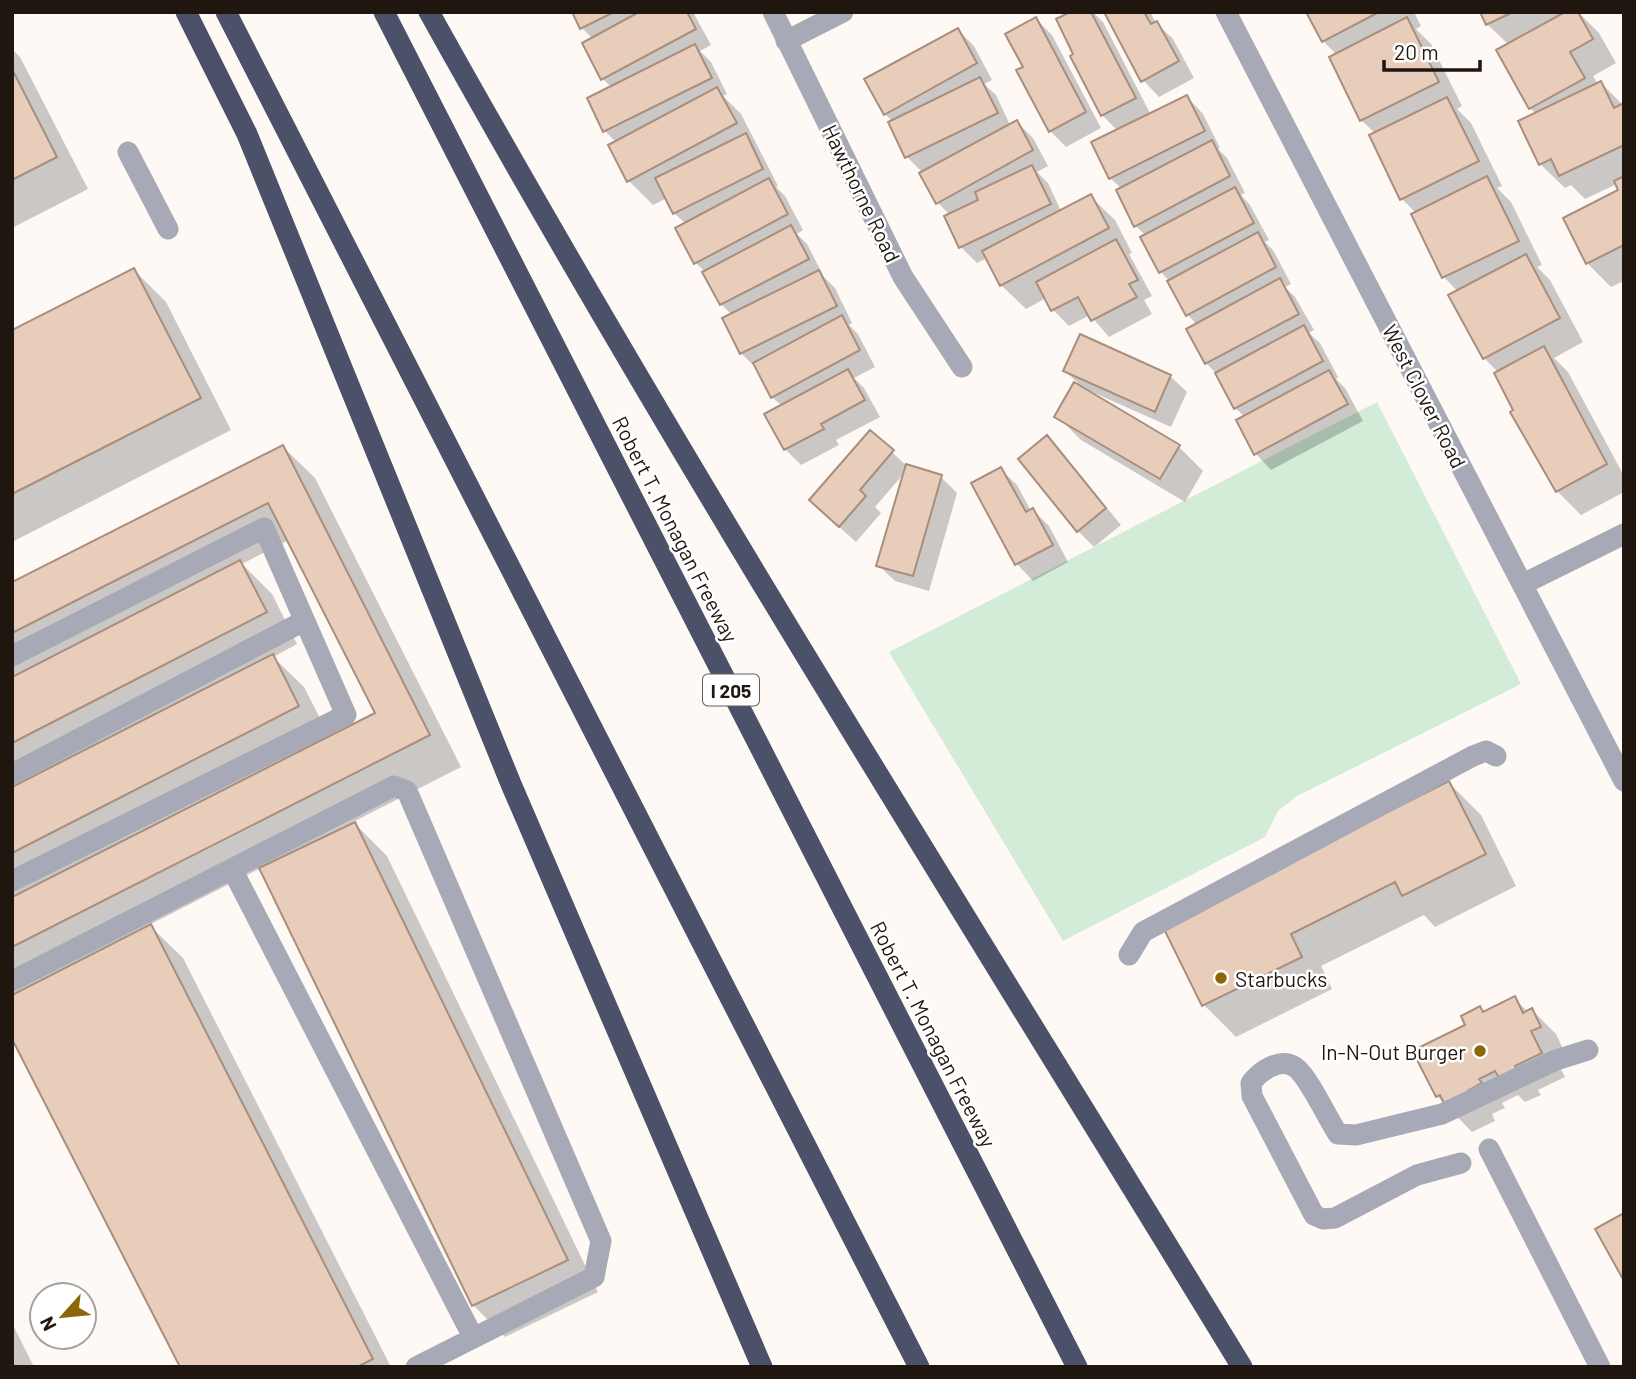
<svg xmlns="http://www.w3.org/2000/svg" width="1636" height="1379" font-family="Barlow,sans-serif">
  <rect width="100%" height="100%" fill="#fef9f5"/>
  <!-- green -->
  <path fill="#d3ecd8" d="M1377 402 1521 684 1297 796 1278 811 1265 837 1063 941 889 652Z"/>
  <!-- shadow -->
  <path fill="#0003" fill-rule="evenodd" d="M573 12H693L711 45 700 51 711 62 727 94 723 96 741 114 778 186 776 187 785 196 803 230 797 234 807 244 824 277 835 288 852 323 849 325 858 334 875 367 854 378 864 388 880 417 836 440 839 445 801 465 785 449 782 406 772 397 757 369 741 353 732 315 721 304 705 272 696 263 686 224 674 213 667 198 653 205 629 181 617 143 605 131 612 88 603 79 593 39 582 28Z
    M1074 12H1093L1103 22 1151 115 1187 97 1203 114 1220 148 1218 149 1227 158 1245 193 1241 195 1250 205 1269 240 1265 242 1273 250 1291 284 1285 287 1295 297 1314 330 1309 333 1320 343 1338 377 1336 379 1345 388 1363 421 1271 470 1255 453 1245 417 1235 408 1217 374 1206 363 1197 325 1188 315 1169 281 1161 272 1142 237 1146 236 1136 226 1122 189 1110 178 1118 131 1102 115 1072 57 1076 55Z
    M1106 12H1150L1156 23 1173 39 1194 78 1159 97 1143 80Z
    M1308 12H1414L1421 26 1416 29 1431 44 1462 106 1457 109 1471 123 1502 186 1497 188 1511 202 1542 265 1537 267 1550 280 1583 342 1554 358 1568 372 1624 476V492L1581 515 1557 491 1512 413 1516 411 1498 372 1484 358 1458 292 1444 277 1413 215 1416 213 1402 199 1376 134 1361 120 1337 55 1323 41Z
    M1482 12H1578L1599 33 1616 63 1593 76 1598 84 1601 83 1624 106V281L1611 287 1587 263 1621 191 1617 184 1585 199 1571 185 1565 188 1540 164 1536 114 1530 108 1499 51 1509 45 1487 24Z
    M1036 19 1052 35 1101 128 1066 147 1050 131 1025 68Z
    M958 30 974 46 992 80 984 84 996 95 1010 125 1017 122 1033 138 1048 166 1037 172 1048 183 1061 211 1090 196 1115 220 1132 253 1129 254 1152 296 1144 300 1152 314 1109 337 1090 315 1069 326 1053 310 1046 298 1026 309 1001 285 987 258 977 263 961 247 950 215 937 202 923 173 907 157 890 123 893 122 885 114Z
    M12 49 20 57 88 189 12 228Z
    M134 270 166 302 231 430 12 542V332Z
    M1065 371 1170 376 1187 392 1171 427 1090 391 1089 393 1179 447 1203 471 1185 502 1081 440 1057 416 1077 382Z
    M870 432 908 467 941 477 957 493 929 591 895 581 878 565 906 471 875 507 881 513 856 542 827 516Z
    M1047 438 1063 454 1121 525 1094 547 1078 531Z
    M283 447 315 478 461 767 353 822 387 856 598 1292 505 1337 473 1305 261 868 149 925 183 958 391 1367H182L12 1035V584ZM289 540 377 714 330 738 304 687 273 657 297 644 272 594 242 564Z
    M1000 469 1017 485 1031 511 1033 510 1049 526 1068 562 1033 581 1017 564 973 484Z
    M1449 783 1481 815 1516 886 1435 927 1424 915 1321 966 1332 989 1236 1037 1204 1005 1164 926Z
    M1514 998 1528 1012 1532 1010 1556 1034 1564 1051 1554 1056 1565 1077 1538 1090 1541 1095 1525 1102 1518 1095 1502 1103 1505 1108 1492 1114 1495 1121 1472 1132 1437 1096 1418 1057 1468 1026 1480 1008 1484 1013Z
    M12 1323 34 1367H12Z"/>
  <!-- building -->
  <path fill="#e9cdbb" stroke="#a88e7d" stroke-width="2" d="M572 12H614L580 29Z
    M639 12H687L696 29 601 80 582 43Z
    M1070 12H1091L1136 98 1101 116 1070 56 1073 54 1056 19Z
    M1104 12H1144L1151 24 1157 21 1179 61 1141 82Z
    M1306 12H1379L1322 42Z
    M1480 12H1513L1486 25Z
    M1565 12H1578L1593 39 1570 52 1585 78 1529 109 1496 50Z
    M1036 17 1086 112 1049 132 1016 70 1023 67 1005 34Z
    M1407 17 1439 82 1360 121 1329 57Z
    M958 28 977 63 884 115 864 79Z
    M695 44 712 78 603 132 587 98Z
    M12 69 57 157 12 180Z
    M980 77 998 113 905 158 888 122Z
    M1601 81 1614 108 1624 103V145L1559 176 1551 159 1539 165 1518 121Z
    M717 87 737 123 627 182 608 145Z
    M1187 95 1205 131 1109 179 1091 142Z
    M1447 97 1479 161 1400 200 1369 135Z
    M1017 120 1033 150 936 204 919 173Z
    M746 133 763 169 673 214 655 178Z
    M1212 140 1230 176 1134 227 1116 190Z
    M1032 165 1051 204 959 248 944 216 978 200 975 192Z
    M1487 176 1519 241 1442 278 1411 214Z
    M1624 176V245L1586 264 1563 218 1618 190 1614 181Z
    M769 178 788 214 694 264 675 228Z
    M1235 187 1254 223 1159 273 1140 237Z
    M1091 194 1109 228 1000 286 982 251Z
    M791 225 809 259 720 305 702 272Z
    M1258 232 1276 267 1186 316 1167 281Z
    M1116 239 1138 280 1129 284 1137 297 1091 321 1078 297 1051 311 1036 282Z
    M1526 254 1560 318 1483 359 1448 295Z
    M134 268 201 398 12 494V330Z
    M819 270 837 306 740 354 722 318Z
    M1280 278 1299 314 1205 364 1186 329Z
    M842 315 860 350 771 398 753 363Z
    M1304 325 1323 361 1234 409 1215 373Z
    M1080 334 1171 375 1155 412 1063 371Z
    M1544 346 1607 464 1556 492 1510 412 1513 410 1494 373Z
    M848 369 865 400 821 424 824 429 784 450 764 414Z
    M1329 370 1348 404 1254 455 1236 420Z
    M1074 382 1180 445 1160 479 1054 417Z
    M870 430 894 450 860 490 866 496 839 527 809 500Z
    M1047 435 1106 508 1077 532 1018 459Z
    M283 445 430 735 12 947V897L375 713 268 503 12 633V582Z
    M906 464 942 475 913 576 876 566Z
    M1001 467 1026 512 1033 508 1053 545 1015 565 971 483Z
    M240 560 267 612 12 743V677Z
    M273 654 299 706 12 853V787Z
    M1449 781 1486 854 1402 896 1395 882 1291 934 1302 957 1202 1006 1162 925Z
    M355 822 568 1260 472 1306 259 868Z
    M151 924 373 1359 357 1367H180L12 1039V995Z
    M1515 996 1523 1013 1532 1008 1541 1027 1531 1031 1542 1053 1515 1066 1518 1071 1500 1079 1495 1071 1479 1079 1482 1083 1469 1090 1447 1109 1440 1095 1436 1097 1415 1056 1421 1053 1418 1048 1465 1025 1461 1016 1480 1006 1483 1012Z
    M1624 1213V1281L1595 1229Z"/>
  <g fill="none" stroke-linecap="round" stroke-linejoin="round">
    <!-- minor -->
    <path stroke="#a7aab6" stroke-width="21" d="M773 12 903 277 962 367
      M1226 12 1624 781
      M786 41 843 12
      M128 152 168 229
      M1523 584 1624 534
      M12 656 264 528 346 715 12 881
      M12 774 304 621
      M232 869 473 1337
      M1129 955 1143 932 1473 756 1486 751 1496 756
      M12 981 394 786 407 791 601 1241 594 1277 416 1367
      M1489 1149 1600 1367
      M1461 1163 1417 1175 1335 1218 1323 1219 1314 1215 1252 1096 1251 1083C1260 1071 1280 1057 1295 1067 1309 1077 1327 1118 1338 1134L1356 1135 1442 1114 1556 1060 1588 1050"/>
    <!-- highway -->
    <path stroke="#4b5169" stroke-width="21" d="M186 12 247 134 511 784 762 1367
      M226 12 919 1367
      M384 12 1077 1367
      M429 12C685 472 968 918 1242 1367"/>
  </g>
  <!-- markers -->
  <g fill="#8c6708" stroke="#fff" stroke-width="2.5">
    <circle cx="1221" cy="978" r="7"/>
    <circle cx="1480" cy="1051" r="7"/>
  </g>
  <g text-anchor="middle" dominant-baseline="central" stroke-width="5" stroke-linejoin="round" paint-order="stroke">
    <!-- shield labels -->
    <rect fill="#fff" stroke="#635c58" stroke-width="2" x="703" y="674.5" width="56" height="31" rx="5"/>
    <g font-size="19" font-weight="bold" fill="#201610">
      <text x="731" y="690">I 205</text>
    </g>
    <!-- street labels -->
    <g font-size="21" fill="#201610" stroke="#fff">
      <text transform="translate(862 193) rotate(64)">Hawthorne Road</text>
      <text transform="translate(1425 396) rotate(63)">West Clover Road</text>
      <text transform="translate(676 529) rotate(63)">Robert T. Monagan Freeway</text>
      <text transform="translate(934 1034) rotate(63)">Robert T. Monagan Freeway</text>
    </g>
    <!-- poi labels -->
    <g font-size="21" fill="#201610" stroke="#fff" text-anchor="start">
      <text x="1235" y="978">Starbucks</text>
      <text x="1466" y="1051" text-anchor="end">In-N-Out Burger</text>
    </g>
  </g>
  <!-- border -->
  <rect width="1636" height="1379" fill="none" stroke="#201610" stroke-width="28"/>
  <!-- north arrow -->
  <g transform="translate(63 1316) rotate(243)"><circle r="33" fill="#ffffff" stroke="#a6a29f" stroke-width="2"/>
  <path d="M0-5L12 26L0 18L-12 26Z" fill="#8c6708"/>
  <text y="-10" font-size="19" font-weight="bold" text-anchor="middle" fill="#201610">N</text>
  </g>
  <!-- scale -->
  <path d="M1384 60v10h96v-10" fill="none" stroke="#201610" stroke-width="3.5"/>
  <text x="1394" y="60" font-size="21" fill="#201610" stroke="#ffffff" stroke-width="5" paint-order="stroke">20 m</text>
</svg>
